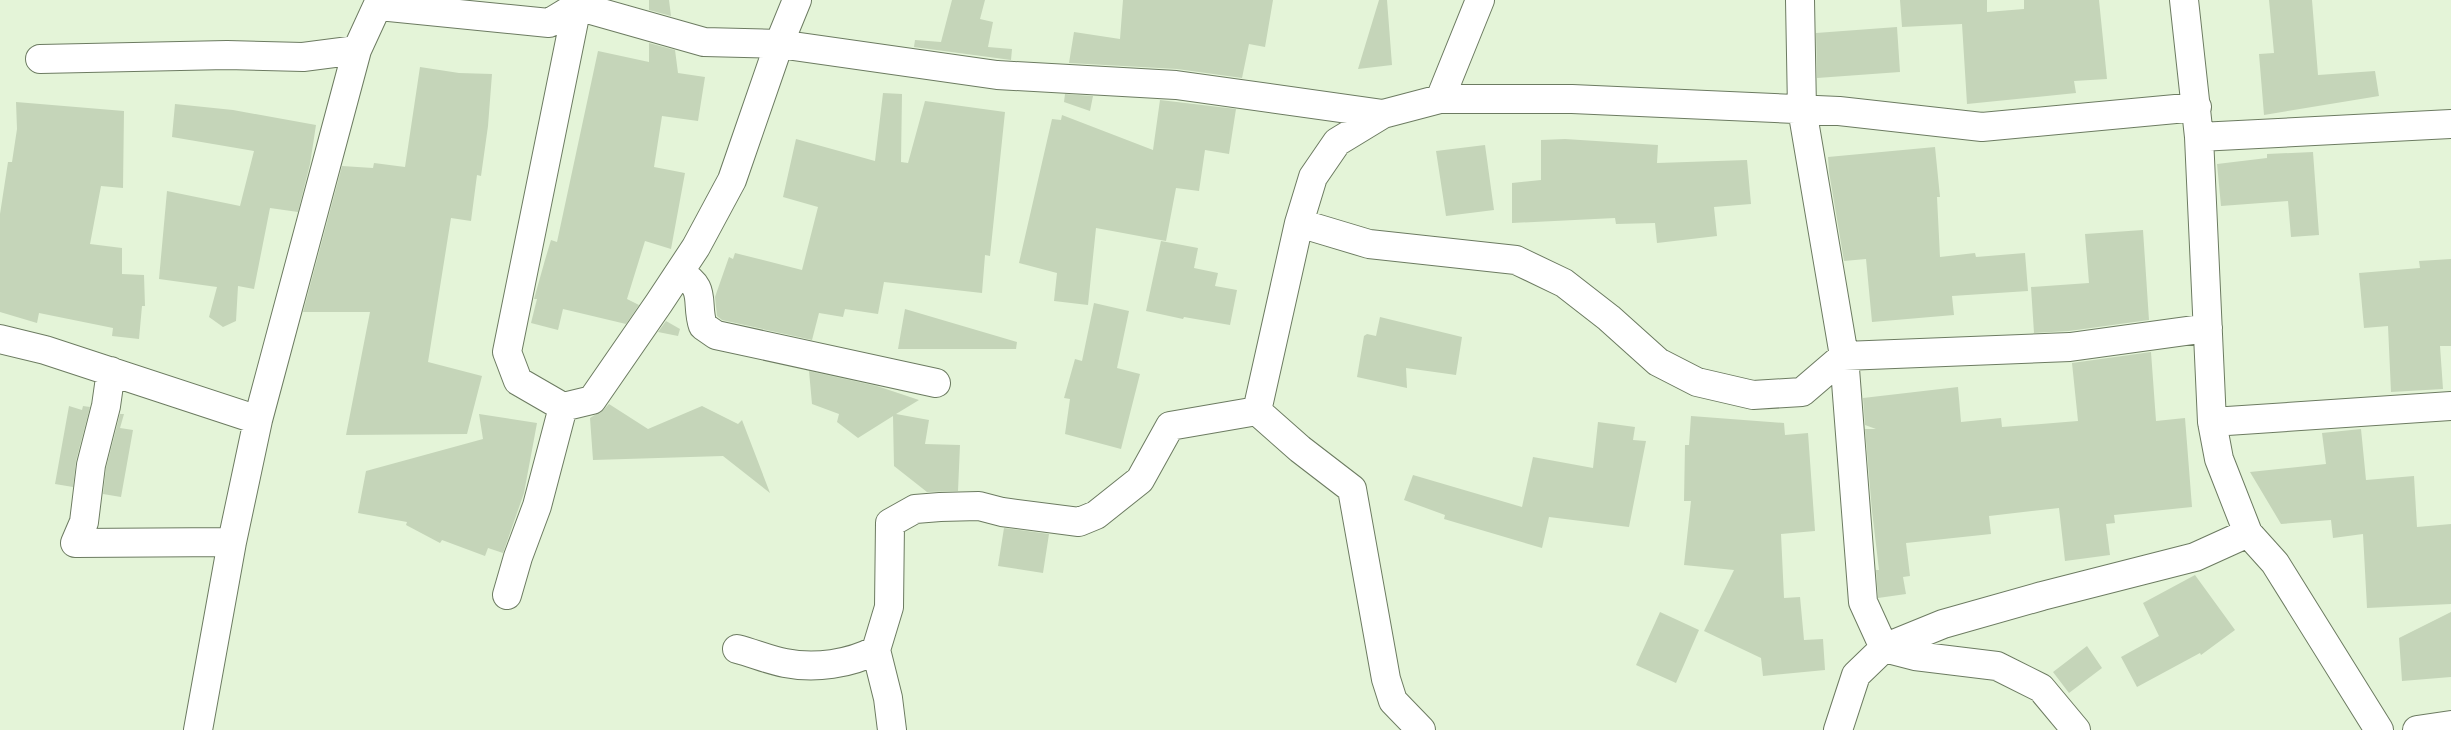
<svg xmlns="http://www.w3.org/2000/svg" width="2451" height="730" font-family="'Public Sans',sans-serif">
  <rect width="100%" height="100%" fill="#e4f4d8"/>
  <!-- building -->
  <path fill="#c5d5b9" d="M649 0H669L671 16 649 10Z
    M952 0H985L980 19 993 22 988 47 1012 49 1011 60 914 47 915 40 941 42Z
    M1123 0H1273L1265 47 1249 44 1242 78 1177 69 1069 63 1074 32 1120 39Z
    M1379 0H1387L1392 65 1358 69Z
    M1900 0H1987V12L2024 9V0H2099L2107 79 2074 81 2076 93 1967 104 1962 24 1902 27Z
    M2269 0H2312L2318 75 2375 71 2379 96 2264 115 2259 54 2274 53Z
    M1897 27 1900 72 1817 78 1816 33Z
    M649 43 675 50 678 73 705 77 698 121 662 116 654 167 685 173 671 249 645 241 627 299 639 305 626 324 563 309 558 330 531 323 537 299H534L545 260 551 240 557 242 598 51 649 62Z
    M420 67 459 73 492 74 488 126 481 176 477 175 471 221 451 218 428 362 482 376 467 434 346 435 370 312H303L342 166 373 168 374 163 405 167Z
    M883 93 902 94 901 162 908 163 925 101 1005 112 990 256 985 255 982 293 884 282 878 314 845 309 843 317 819 313 812 340 722 320 717 316 715 297 729 257 733 259 735 253 802 270 818 207 783 197 796 139 875 161Z
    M1065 94 1093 96 1090 111 1064 102Z
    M1160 100 1236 109 1229 154 1205 150 1199 191 1176 188 1166 241 1096 228 1088 305 1054 301 1057 273 1019 263 1052 119 1061 120 1062 115 1153 150Z
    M16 102 124 111 123 188 101 186 90 244 122 248V274L144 275 145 306H142L139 339 112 336 113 328 39 313 37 323 0 312V214L8 162H12L17 129Z
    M175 104 233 110 316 125 310 164 298 212 270 208 254 289 238 286 236 321 223 327 209 317 217 287 159 279 167 191 240 206 254 151 172 137Z
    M1565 139 1658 145 1657 163 1747 160 1751 204 1714 207 1717 236 1657 243 1655 223 1616 224 1615 218 1512 223V183L1541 180V140Z
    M1485 145 1494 210 1446 216 1436 151Z
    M1935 147 1940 197H1937L1940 257 1975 253 1976 257 2025 253 2028 291 1952 296 1954 315 1872 322 1866 259 1844 261 1829 172 1828 157Z
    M2313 152 2319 235 2291 237 2288 201 2221 206 2217 164 2267 158V154Z
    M2143 230 2149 320 2069 331 2034 333 2031 287 2089 283 2085 234Z
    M1161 241 1198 248 1194 268 1218 273 1215 286 1237 290 1230 325 1184 317 1183 319 1146 311Z
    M2451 259V346H2440L2443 389 2391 392 2388 326 2364 328 2359 273 2420 268 2419 261Z
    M1094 303 1129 311 1117 368 1140 374 1121 449 1065 434 1070 399 1064 398 1075 359 1082 361Z
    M905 309 1017 342 1016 349H898Z
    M1380 317 1462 337 1456 375 1406 368 1407 388 1357 377 1364 336 1367 334 1376 336Z
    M666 321 680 329 678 336 658 332Z
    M2151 352 2156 421 2185 418 2192 507 2114 515 2115 523 2106 524 2110 555 2065 561 2059 508 1989 516 1991 534 1906 543 1910 576 1903 577 1906 594 1878 598 1876 570H1879L1872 511 1865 429H1876L1865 425 1863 398 1958 387 1961 422 2001 418 2002 427 2078 421 2072 363Z
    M809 371 877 386 919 400 896 414 929 420 925 444 960 445 958 491 927 492 894 466 893 416 858 438 837 422 839 414 812 404Z
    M609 404 648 429 702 406 738 424 742 420 770 493 723 456 593 460 590 418 604 409Z
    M69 406 82 410 83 406 90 407 76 461 73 487 55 484Z
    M120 414H124L120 428 133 430 121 497 103 494 106 468Z
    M479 414 537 423 524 493 503 553 488 548 485 556 442 540 440 543 406 525 407 522 358 513 366 471 483 439Z
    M1691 416 1784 423 1785 435 1808 433 1815 531 1781 534 1784 598 1800 597 1804 640 1823 639 1825 670 1763 676 1761 658 1704 631 1734 570 1684 565 1691 501H1684L1685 445H1689Z
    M1598 422 1635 427 1633 440 1646 441 1629 527 1549 517 1542 548 1444 519 1445 515 1404 500 1413 475 1522 507 1533 457 1593 468Z
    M2361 429 2366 480 2414 476 2417 527 2451 524V604L2367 608 2363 534 2333 538 2331 520 2281 524 2250 472 2326 464 2322 433Z
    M1004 528 1049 534 1043 573 998 566Z
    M2195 575 2235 630 2201 655 2200 653 2137 687 2121 657 2159 636 2143 603Z
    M1660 612 1699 630 1676 683 1636 665Z
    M2451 612V677L2402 681 2399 638Z
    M2087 646 2102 668 2069 693 2053 672Z"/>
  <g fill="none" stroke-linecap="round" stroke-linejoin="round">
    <!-- street casing -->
    <g stroke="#6c7b61" stroke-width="30">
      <path id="street" d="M1800 0 1802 109 1844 356 1863 602 1884 648
        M2184 0 2199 137 2212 422 2219 459 2248 533 2275 563 2379 730
        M379 6 549 23 577 6 704 42 779 44 997 75 1176 85 1383 114
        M40 59 227 55 303 57 357 50
        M1440 99 1480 0
        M2199 137 2451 124
        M1299 223 1369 244 1516 260 1564 283 1609 318 1658 362 1697 382 1753 395 1802 392 1844 356 2070 347 2208 328
        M679 273C708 287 695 303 703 326L716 335 936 383
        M0 339 45 350 258 420
        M111 371 106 406 91 465 84 522 75 543 232 542
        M563 407 518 381 507 352 577 6
        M2212 422 2451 406
        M507 595 518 557 537 506 563 407 592 400 659 303 696 247 732 180 779 44 797 0
        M1884 648 1915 656 1997 666 2041 688 2076 730
        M737 649C753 653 769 660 785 663 815 669 850 664 876 650
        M198 730 232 542 258 420 357 50 380 0
        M892 730 888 698 876 650 889 607 890 523 915 509 940 507 979 506 1002 512 1079 522 1096 515 1140 480 1170 426 1257 411
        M1421 730 1393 701 1386 679 1352 489 1300 449 1257 411 1299 223 1313 177 1337 142 1383 114 1440 99H1572L1839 111 1982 127 2197 107
        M1838 730 1856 675 1884 648 1943 624 2042 596 2195 557 2248 533
        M2417 730 2451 725"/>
    </g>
    <!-- street -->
    <use href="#street" stroke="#fff" stroke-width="28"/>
  </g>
</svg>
